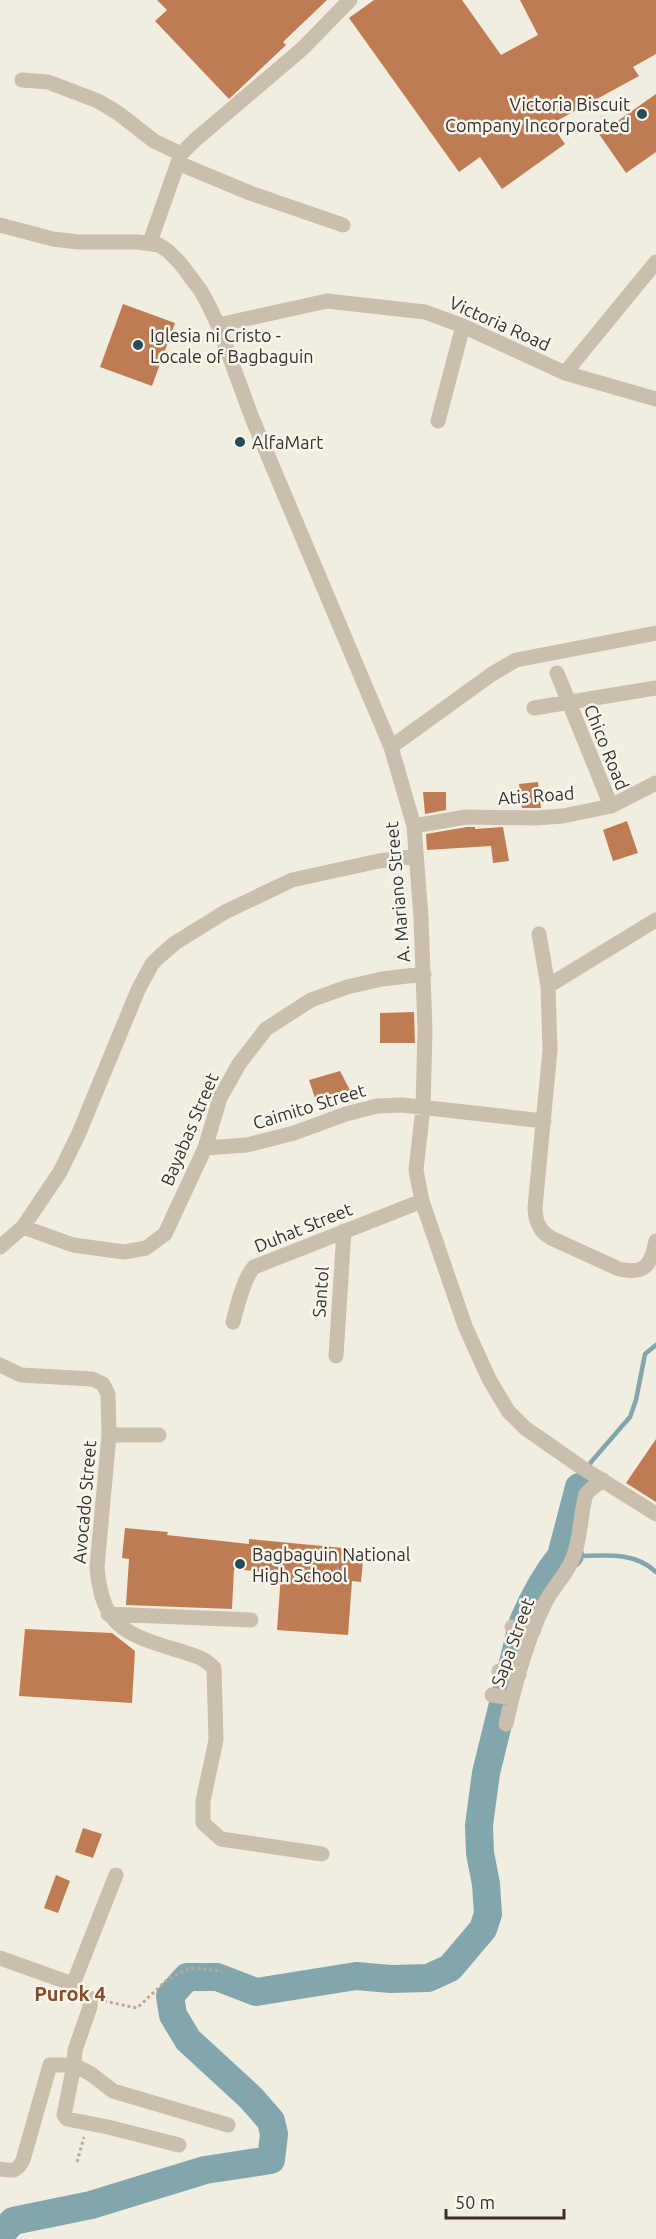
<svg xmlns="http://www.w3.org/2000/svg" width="656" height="2239" font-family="Ubuntu,sans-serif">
  <rect width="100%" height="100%" fill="#f2ede1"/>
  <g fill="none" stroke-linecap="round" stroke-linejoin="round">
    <!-- stream -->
    <path stroke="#81a6ae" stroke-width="4.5" d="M579 1487 591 1462 630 1417 636 1400 645 1354 656 1345
      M584 1556C610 1555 636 1553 656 1572"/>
    <!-- river -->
    <path stroke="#81a6ae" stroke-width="28" d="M561 1556 579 1487
      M0 2235 13 2221 91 2205 205 2170 271 2160 274 2134 271 2121 251 2098 188 2040 173 2015 170 1996 187 1977H217L256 1992 356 1976 391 1979 428 1978 450 1968 483 1929 488 1914 486 1884 480 1853 479 1825 486 1773 523 1622C533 1598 545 1576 561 1556L570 1555"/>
  </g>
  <!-- building -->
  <path fill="#bf7c52" d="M157 0H327L283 42 286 45 229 99 155 21 167 10Z
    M374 0H462L501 55 538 35 520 0H656V54L633 67 639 76 551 124 565 144 502 189 480 157 459 172 349 18Z
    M656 94V152L626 173 599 134Z
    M123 304 175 323 152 386 100 367Z
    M538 782 541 808H522L519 784Z
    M423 792H446V810L425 814Z
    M627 821 638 853 613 861 603 830Z
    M467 827H475V829L503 827 509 861 493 863 491 846 427 850 426 834Z
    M414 1012 415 1043H380V1013Z
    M340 1071 351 1092 317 1104 309 1080Z
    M656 1439V1502L626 1483Z
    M125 1528 168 1532 167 1535 249 1544V1539L364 1550 361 1582 352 1581 348 1635 277 1630 281 1574 234 1569 232 1609 126 1605 129 1559 122 1558Z
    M25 1629 112 1633 135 1651 132 1703 19 1696Z
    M83 1828 102 1834 93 1858 75 1852Z
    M56 1875 70 1881 58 1913 44 1908Z"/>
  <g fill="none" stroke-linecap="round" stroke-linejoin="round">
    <!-- path -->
    <path stroke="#b6a997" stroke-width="3" stroke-dasharray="3 3" stroke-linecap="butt" d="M104 2001 137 2008 168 1979 191 1968 222 1971
      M77 2162 84 2137"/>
    <!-- minor -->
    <path stroke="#cabead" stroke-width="15" d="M22 80 48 82 98 101 118 113 154 141 181 154
      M178 163 250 193 343 225
      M0 225 53 239 78 242H138L159 245 168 251 180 263 201 291 209 306 218 325 252 418 391 747 414 826 421 918 425 1030 423 1108 416 1170 422 1201 465 1326 489 1379 508 1411 525 1428 581 1467 656 1514
      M150 242 181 154 195 140 302 49 350 0
      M218 325 327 301 425 312 463 326 565 373 656 399
      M565 373 656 262
      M438 421 463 326
      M557 673 611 806
      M534 708 656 688
      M391 747 492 674 516 660 656 633
      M414 826 466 817 536 818 563 816 611 806 656 783
      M539 934 548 986 550 1050 535 1207C535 1221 539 1231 551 1238L619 1269C645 1275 651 1265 656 1241
      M548 986 656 920
      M205 1148 247 1145 294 1133 346 1114 377 1106 402 1105 544 1121
      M23 1227 73 1245 124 1252 146 1248 165 1234 205 1148 220 1098 239 1064 266 1029 311 1000 347 987 382 979 424 974
      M0 1247 23 1227 60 1172 79 1133 138 990 152 964 160 956 175 943 225 912 292 880 379 861 416 856
      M233 1322C237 1307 244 1277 254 1267L422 1201
      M336 1356 344 1231
      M0 1365 21 1375 92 1379 103 1384 108 1394 109 1435 97 1567C102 1626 124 1634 177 1650 192 1655 202 1656 214 1668L216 1740 203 1801V1823L221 1839 322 1854
      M109 1435H159
      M108 1614 251 1620
      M512 1627 534 1630
      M499 1671 519 1675
      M492 1695 512 1698
      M506 1724C515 1683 527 1638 546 1601 554 1586 567 1574 573 1558 581 1538 580 1515 586 1494L591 1489 603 1480
      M116 1875 73 1984 78 1993 90 1998V2007L75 2050 74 2065 64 2115 67 2119 108 2127 179 2145
      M0 1958 73 1984
      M0 2169C12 2171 17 2172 23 2160L50 2065H74L91 2074 113 2091 228 2125"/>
  </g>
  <!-- markers -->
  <g fill="#234e59" stroke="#faf6ee" stroke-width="2">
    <circle cx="642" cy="114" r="6"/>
    <circle cx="138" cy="345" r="6"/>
    <circle cx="240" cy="442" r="6"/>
    <circle cx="240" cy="1564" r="6"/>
  </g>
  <g text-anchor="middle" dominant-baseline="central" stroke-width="5" stroke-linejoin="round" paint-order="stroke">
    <!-- poi labels -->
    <g font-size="18" fill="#39322b" stroke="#faf6ee" text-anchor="start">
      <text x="630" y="104" text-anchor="end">Victoria Biscuit<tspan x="630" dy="21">Company Incorporated</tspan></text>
      <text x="150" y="335">Iglesia ni Cristo -<tspan x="150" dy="21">Locale of Bagbaguin</tspan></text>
      <text x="252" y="442">AlfaMart</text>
      <text x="252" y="1554">Bagbaguin National<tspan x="252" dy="21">High School</tspan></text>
    </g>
    <!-- street labels -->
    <g font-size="18" fill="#39322b" stroke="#faf6ee">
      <text transform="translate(500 323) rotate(24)">Victoria Road</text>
      <text transform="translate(607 747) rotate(68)">Chico Road</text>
      <text transform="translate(536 795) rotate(-4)">Atis Road</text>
      <text transform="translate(397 892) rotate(-95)">A. Mariano Street</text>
      <text transform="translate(309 1106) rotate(-17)">Caimito Street</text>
      <text transform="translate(189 1129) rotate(-67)">Bayabas Street</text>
      <text transform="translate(303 1227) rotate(-22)">Duhat Street</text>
      <text transform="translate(320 1292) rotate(-86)">Santol</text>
      <text transform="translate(84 1502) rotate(-85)">Avocado Street</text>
      <text transform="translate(512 1642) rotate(-70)">Sapa Street</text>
    </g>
    <!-- neighbourhood labels -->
    <g font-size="20" font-weight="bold" fill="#844b29" stroke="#faf6ee">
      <text x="70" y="1993">Purok 4</text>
    </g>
  </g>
  <!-- scale -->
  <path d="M446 2209v9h118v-9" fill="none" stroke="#39322b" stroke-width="3"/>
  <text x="455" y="2209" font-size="18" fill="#39322b" stroke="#faf6ee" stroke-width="4.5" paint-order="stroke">50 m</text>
</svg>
